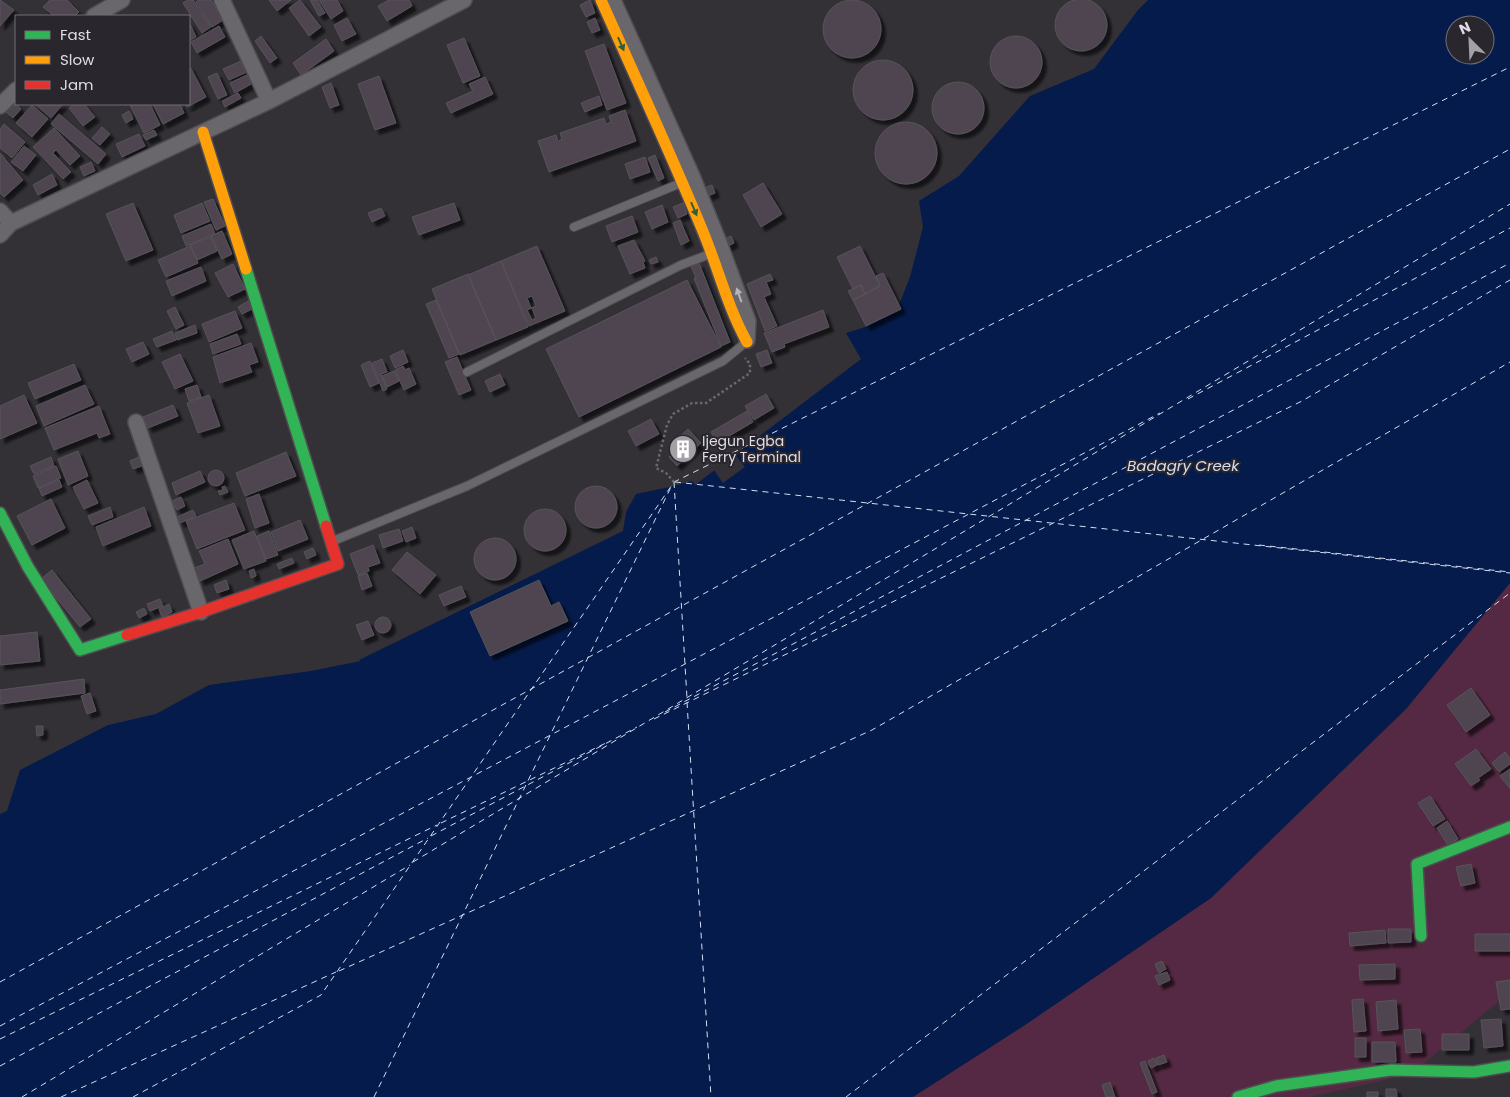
<svg xmlns="http://www.w3.org/2000/svg" width="1510" height="1097" font-family="Poppins,sans-serif">
  <defs>
    <filter id="shadow"><feDropShadow dx="4.5" dy="4.5" stdDeviation="1" flood-color="#0009"/></filter>
  </defs>
  <rect width="100%" height="100%" fill="#333136"/>
  <!-- green -->
  <path fill="#552943" d="M1510 583V992L1411 1074 1310 1097H913L1025 1025 1211 898 1406 709Z"/>
  <!-- water -->
  <path fill="#051b4c" fill-rule="evenodd" d="M1148 0H1510V583L1406 709 1211 898 1025 1025 913 1097H0V814L7 811 20 770 108 725 156 714 209 685 311 671 361 661 359 660 623 531 626 512 636 494 670 487 692 481 695 485 861 359 846 333 865 327 899 305 910 277 923 227 919 201 959 176 1030 96 1094 69 1138 10ZM1455 25H1485V55H1455Z"/>
  <!-- pier -->
  <path fill="#333136" d="M735 455 745 467 723 483 714 470Z"/>
  <g fill="none" stroke-linecap="round" stroke-linejoin="round">
    <!-- ferry -->
    <path stroke="#d4def0" stroke-width="1" stroke-dasharray="6 5" stroke-linecap="butt" d="M1188 399 1510 228
      M674 482 687 698
      M675 482 1510 573
      M1259 545 1510 572
      M687 702 711 1097
      M665 712 1510 263
      M654 719 1302 401 1510 280
      M441 823 610 741
      M431 836 637 727
      M413 862 1510 204
      M339 971 872 730 1510 362
      M0 982 1510 149
      M0 1026 1160 413
      M0 1039 437 825
      M0 1066 428 838
      M22 1097 410 865
      M61 1097 336 972
      M133 1097 321 995 674 482 1510 67
      M374 1097 671 487
      M846 1097 1510 593"/>
  </g>
  <!-- building -->
  <path fill="#4f4551" stroke="#565458" fill-rule="evenodd" filter="url(#shadow)" d="M1055 25a26 26 0 1 1 52 0a26 26 0 1 1-52 0Z
    M0 0 14 10 0 26Z
    M50 0H67L79 12 75 16H54L43 7Z
    M188 0H193L211 27 202 33 183 3Z
    M199 0H211L223 20 212 27 196 2Z
    M269 0H291L277 11Z
    M300 0 321 27 309 36 289 8Z
    M310 0H317L325 13 319 16Z
    M319 0H337L343 11 331 19Z
    M389 0H409L412 6 387 21 378 6Z
    M590 0 595 13 586 17 580 5Z
    M823 29a29 29 0 1 1 58 0a29 29 0 1 1-58 0Z
    M347 18 356 34 342 41 334 25Z
    M595 18 600 30 592 33 587 22Z
    M189 22 196 37 189 41Z
    M219 26 225 37 197 53 191 42Z
    M261 36 277 58 270 63 255 41Z
    M990 62a26 26 0 1 1 52 0a26 26 0 1 1-52 0Z
    M464 38 480 76 463 83 447 45Z
    M326 39 334 51 301 75 293 63Z
    M604 44 626 103 607 110 585 51Z
    M853 90a30 30 0 1 1 60 0a30 30 0 1 1-60 0Z
    M241 61 247 72 229 80 223 69Z
    M189 65 206 97 187 107 186 104H189Z
    M217 73 227 95 218 99 208 77Z
    M249 74 253 83 235 93 230 83Z
    M379 76 396 123 375 130 358 84Z
    M485 77 493 94 451 113 446 103 473 91 469 84Z
    M932 108a26 26 0 1 1 52 0a26 26 0 1 1-52 0Z
    M331 83 339 105 330 108 322 87Z
    M238 93 241 98 225 107 222 101Z
    M599 96 602 105 585 112 581 103Z
    M15 103 21 109 13 118 6 112Z
    M35 104H47L49 106 52 104H63L51 118Z
    M74 104H84L95 117 83 126 69 108Z
    M134 104H150L160 125 144 133 130 105Z
    M153 104H180L184 113 163 124Z
    M32 105 48 119 32 137 16 123Z
    M625 110 636 141 549 172 538 141 556 135 558 141 562 139 560 133 604 118 606 124 611 122 609 116Z
    M129 111 133 119 126 123 122 115Z
    M59 114 106 154 98 164 51 124Z
    M875 153a31 31 0 1 1 62 0a31 31 0 1 1-62 0Z
    M4 124 25 142 12 158 0 148V129Z
    M102 127 110 134 100 145 92 138Z
    M54 128 80 156 70 165 56 150 53 153 71 172 63 179 33 147Z
    M154 130 157 135 146 140 143 135Z
    M139 134 145 146 122 157 116 144Z
    M24 146 36 155 23 171 11 162Z
    M0 153 23 180 4 197 0 193Z
    M655 155 664 178 658 181 648 158Z
    M645 157 650 172 630 179 625 164Z
    M91 162 95 171 84 176 80 167Z
    M52 174 57 185 38 195 33 185Z
    M763 183 782 214 761 227 743 195Z
    M712 185 715 193 708 196 704 188Z
    M213 199 225 226 216 230 204 202Z
    M133 203 153 250 126 261 106 214Z
    M202 203 210 221 181 233 174 215Z
    M454 203 460 220 419 235 412 217Z
    M683 203 687 214 678 218 673 207Z
    M662 205 668 222 652 229 645 212Z
    M381 208 385 216 372 222 368 213Z
    M632 216 638 232 612 242 606 226Z
    M680 220 689 241 681 245 673 223Z
    M211 224 215 234 186 246 182 236Z
    M222 231 232 254 222 259 211 236Z
    M731 236 734 243 726 247 723 240Z
    M211 237 217 251 197 260 190 245Z
    M634 240 645 261 643 262 645 268 630 274 618 246Z
    M190 246 198 263 166 277 158 260Z
    M537 246 565 311 529 326 501 261ZM532 296 536 306 531 308 527 298ZM532 308 536 318 532 320 527 310Z
    M860 246 880 286 865 294 861 285 853 289 837 257Z
    M656 257 658 262 651 264 649 260Z
    M501 261 528 327 496 340 468 275Z
    M699 263 730 342 721 346 694 278H696L691 266Z
    M233 264 245 289 228 297 215 273Z
    M201 267 206 281 172 296 166 281Z
    M883 273 901 309 866 326 853 300 880 286 876 276Z
    M468 274 496 340 460 355 432 289Z
    M770 274 773 280 766 282 771 294 764 297 777 326 765 331 747 284Z
    M687 280 721 347 579 417 546 349Z
    M861 285 865 294 853 300 848 291Z
    M436 300 459 354 449 358 426 304Z
    M248 301 252 309 242 314 238 307Z
    M175 307 184 325 176 329 167 311Z
    M823 310 829 327 784 344 785 347 772 352 764 333Z
    M235 311 242 328 209 342 202 324Z
    M195 325 197 333 177 340 175 333Z
    M172 331 176 340 157 347 153 339Z
    M237 334 241 344 213 354 210 344Z
    M143 342 149 354 132 362 126 349Z
    M251 343 258 362 249 365 252 372 220 383 213 357Z
    M403 350 408 362 395 368 390 356Z
    M767 350 772 363 761 367 756 354Z
    M180 354 193 381 175 389 162 362Z
    M457 357 471 390 459 395 445 362Z
    M382 359 387 372 381 374 387 389 383 391 372 363Z
    M370 361 379 383 370 387 361 365Z
    M74 364 81 380 35 399 28 383Z
    M403 366 405 370 409 368 416 384 404 390 395 370Z
    M394 371 399 381 387 387 382 376Z
    M500 374 505 385 490 392 485 381Z
    M85 385 94 404 44 426 36 406Z
    M197 385 201 397 189 401 185 389Z
    M766 394 774 408 754 420 745 406Z
    M24 395 37 423 0 439V406Z
    M209 395 220 426 198 433 187 403Z
    M173 405 178 416 148 428 143 417Z
    M99 406 110 434 99 438 97 433 54 450 45 428Z
    M747 411 753 422 717 443 711 432Z
    M651 419 659 434 636 446 628 431Z
    M688 429 701 443 677 466 669 457 675 452 669 447Z
    M78 451 88 476 68 485 58 459Z
    M286 452 296 476 245 496 236 473Z
    M51 457 54 466 34 474 30 466Z
    M139 457 142 466 133 469 130 461Z
    M56 466 61 478 38 488 33 476Z
    M208 478a8 8 0 1 1 16 0a8 8 0 1 1-16 0Z
    M200 471 205 482 176 495 172 483Z
    M59 480 62 487 42 496 39 488Z
    M87 480 98 503 84 509 73 487Z
    M225 486 228 492 220 495 218 491 223 490 222 487Z
    M575 507a21 21 0 1 1 42 0a21 21 0 1 1-42 0Z
    M259 494 269 523 255 528 246 499Z
    M181 497 185 506 177 510 172 501Z
    M51 499 65 528 32 545 17 516Z
    M234 503 245 530 197 549 186 521Z
    M110 507 113 517 92 525 88 516Z
    M144 507 151 526 103 546 96 527Z
    M524 530a21 21 0 1 1 42 0a21 21 0 1 1-42 0Z
    M193 510 196 516 180 523 177 517Z
    M300 520 308 539 278 551 271 532Z
    M412 527 416 538 406 542 402 531Z
    M399 529 403 541 383 548 379 535Z
    M254 531 266 561 244 569 232 540Z
    M269 531 278 555 266 559 257 536Z
    M474 559a21 21 0 1 1 42 0a21 21 0 1 1-42 0Z
    M228 539 238 564 200 581 194 568 205 564 199 551Z
    M373 545 380 563 368 567 369 571 358 575 350 554Z
    M313 548 316 555 307 559 304 552Z
    M407 552 436 575 420 594 392 570Z
    M292 558 294 563 279 569 277 564Z
    M254 569 256 576 251 578 249 571Z
    M52 570 91 619 80 627 41 579Z
    M367 573 372 586 362 590 358 576Z
    M226 580 229 589 217 593 214 585Z
    M539 580 551 606 559 602 568 621 490 656 470 612Z
    M461 586 466 597 444 606 439 595Z
    M160 599 163 606 150 611 147 604Z
    M169 604 172 612 162 617 159 609Z
    M144 608 147 614 139 618 136 612Z
    M375 625a8 8 0 1 1 16 0a8 8 0 1 1-16 0Z
    M368 621 374 635 362 640 356 625Z
    M37 632 40 661 0 665V636Z
    M84 679 85 693 0 704V690Z
    M1471 688 1490 715 1466 732 1447 705Z
    M90 693 96 711 87 714 81 696Z
    M36 726H43V735L37 736Z
    M1476 749 1491 769 1478 778 1480 780 1471 786 1455 764Z
    M1505 752 1510 758V764L1499 772 1492 763Z
    M1510 769V789L1500 776Z
    M1430 796 1445 819 1433 826 1418 803Z
    M1447 821 1458 839 1448 845 1437 828Z
    M1471 864 1475 883 1461 886 1456 867Z
    M1388 929H1411V942L1388 943Z
    M1385 930 1386 943 1350 946 1349 933Z
    M1475 934H1510V951H1475Z
    M1162 961 1166 969 1159 973 1155 964Z
    M1395 964V979L1360 980 1359 965Z
    M1167 972 1170 980 1159 985 1155 976Z
    M1510 980V1009L1501 1010 1496 982Z
    M1363 999 1366 1031 1354 1032 1352 1000Z
    M1396 1000 1398 1029 1378 1031 1376 1002Z
    M1501 1019 1503 1046 1484 1048 1481 1020Z
    M1420 1029 1422 1052 1406 1053 1404 1030Z
    M1442 1034H1469V1050H1442Z
    M1355 1038H1366V1057H1355Z
    M1372 1042H1395L1396 1062H1372Z
    M1164 1055 1167 1062 1158 1065 1156 1058Z
    M1154 1058 1157 1065 1151 1068 1148 1061Z
    M1145 1061 1157 1092 1152 1094 1140 1063Z
    M1110 1082 1115 1097H1106L1102 1085Z
    M1386 1089H1396L1397 1097H1386Z
    M1367 1092H1378V1097H1367Z"/>
  <g fill="none" stroke-linecap="round" stroke-linejoin="round">
    <!-- lane casing -->
    <g stroke="#4f4d51" stroke-width="10">
      <path id="lane" d="M574 227 681 183
        M467 372 681 265 710 254
        M333 541 467 486 723 361 745 343"/>
    </g>
    <!-- street casing -->
    <g stroke="#4f4d51" stroke-width="18">
      <path id="street" d="M222 0 269 101
        M613 0 692 176 720 245 748 321 747 340
        M94 16 122 0
        M0 106 16 90
        M0 211 11 223
        M0 235 11 223 269 101 464 0
        M136 422 201 612"/>
    </g>
    <!-- fast casing -->
    <g stroke="#4f4d51" stroke-width="14">
      <path id="fast" d="M246 269 326 526
        M0 513 28 567 80 650 127 635
        M1421 936 1417 864 1510 827
        M1238 1097 1276 1086 1391 1070 1474 1072 1510 1066"/>
    </g>
    <!-- slow casing -->
    <g stroke="#4f4d51" stroke-width="14">
      <path id="slow" d="M601 0C635 76 670 152 702 229 718 267 727 306 747 342
        M203 132 246 269"/>
    </g>
    <!-- jam casing -->
    <g stroke="#4f4d51" stroke-width="14">
      <path id="jam" d="M127 635 201 612 338 564 326 526"/>
    </g>
    <!-- path -->
    <path stroke="#6a696c" stroke-width="2.5" stroke-dasharray="2.5 2.5" stroke-linecap="butt" d="M674 482 666 473 656 468 667 425 673 414 692 403H706L750 373V364L745 358"/>
    <!-- lane -->
    <use href="#lane" stroke="#69676b" stroke-width="8"/>
    <!-- street -->
    <use href="#street" stroke="#69676b" stroke-width="15"/>
    <!-- fast -->
    <use href="#fast" stroke="#30b455" stroke-width="11"/>
    <!-- slow -->
    <use href="#slow" stroke="#ff9f0a" stroke-width="11"/>
    <!-- jam -->
    <use href="#jam" stroke="#e5322d" stroke-width="11"/>
  </g>
  <!-- one-way arrows -->
  <defs><path id="oneway-solid" d="M-6-.8H1V-3.2L6.5 0L1 3.2V.8H-6Z" transform="scale(1.25)"/></defs>
  <g fill="#2c5f3e">
    <use href="#oneway-solid" transform="translate(621 44) rotate(66)"/>
    <use href="#oneway-solid" transform="translate(694 209) rotate(67)"/>
  </g>
  <use fill="#b6b4b9" href="#oneway-solid" transform="translate(739 295) rotate(-110)"/>
  <!-- icons -->
  <defs>
    <g id="building-disc" transform="scale(1.4375)"><circle r="9.5" fill="#a3a1a6" stroke="#29262e"/><path d="M-4-6H4V6H1V3H-1V6H-4ZM-2.5-4.3h1.7v1.8h-1.7ZM.8-4.3h1.7v1.8H.8ZM-2.5-1h1.7V.8h-1.7ZM.8-1h1.7V.8H.8Z" fill="#fff"/></g>
  </defs>
  <g fill-rule="evenodd">
    <use href="#building-disc" x="683" y="449"/>
  </g>
  <g text-anchor="middle" dominant-baseline="central" stroke-width="4" stroke-linejoin="round" paint-order="stroke">
    <!-- poi labels -->
    <g font-size="14" fill="#dfdde3" stroke="#29262e" text-anchor="start">
      <text x="702" y="441">Ijegun Egba<tspan x="702" dy="16">Ferry Terminal</tspan></text>
    </g>
    <!-- water labels -->
    <g font-size="15" font-style="italic" fill="#d4def0" stroke="#29262e">
      <text x="1183" y="465">Badagry Creek</text>
    </g>
  </g>
  <!-- legend -->
  <rect x="15" y="15" width="175" height="90" fill="#29262e" stroke="#726f76"/>
  <rect x="25" y="31" width="25" height="8" fill="#30b455" stroke="#726f76"/>
  <text x="60" y="40" font-size="15" fill="#dfdde3">Fast</text>
  <rect x="25" y="56" width="25" height="8" fill="#ff9f0a" stroke="#726f76"/>
  <text x="60" y="65" font-size="15" fill="#dfdde3">Slow</text>
  <rect x="25" y="81" width="25" height="8" fill="#e5322d" stroke="#726f76"/>
  <text x="60" y="90" font-size="15" fill="#dfdde3">Jam</text>
  <!-- north arrow -->
  <g transform="translate(1470 40) rotate(336)"><circle r="24" fill="#29262e" stroke="#726f76"/>
  <path d="M0-4L9 19L0 12L-9 19Z" fill="#a3a1a6"/>
  <text y="-8" font-size="14" font-weight="bold" text-anchor="middle" fill="#dfdde3">N</text>
  </g>
</svg>
